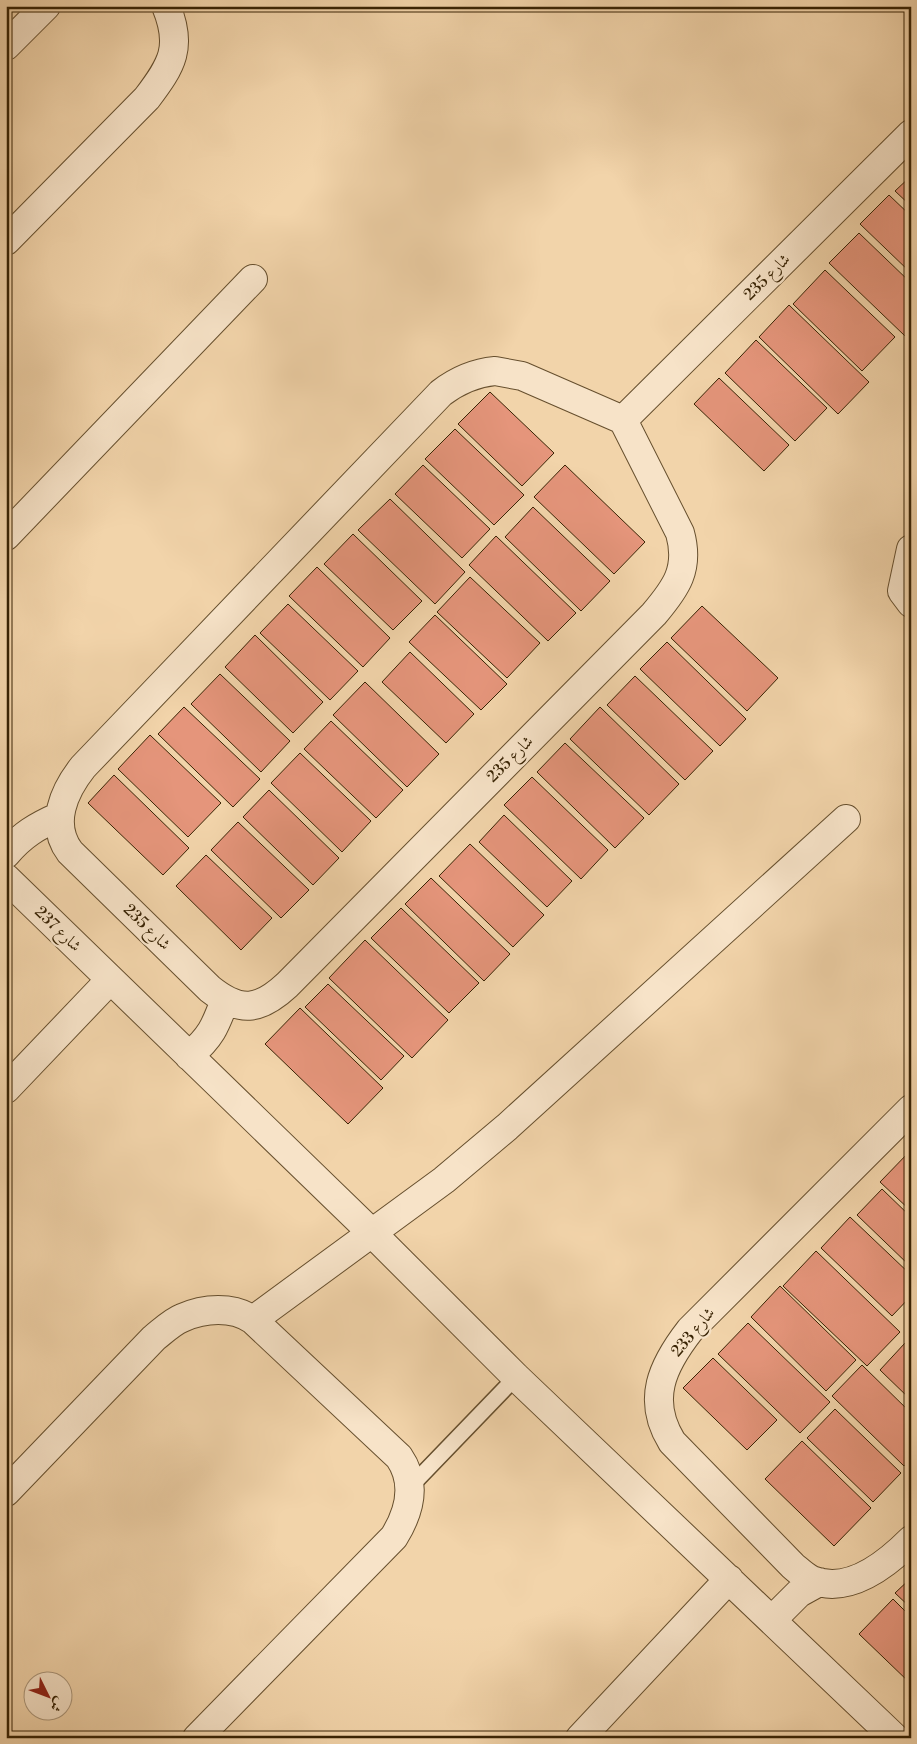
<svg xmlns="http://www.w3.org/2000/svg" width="917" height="1744" font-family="'Libre Bodoni',Amiri,serif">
  <rect width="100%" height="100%" fill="#f2d4aa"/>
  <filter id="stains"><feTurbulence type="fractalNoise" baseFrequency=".004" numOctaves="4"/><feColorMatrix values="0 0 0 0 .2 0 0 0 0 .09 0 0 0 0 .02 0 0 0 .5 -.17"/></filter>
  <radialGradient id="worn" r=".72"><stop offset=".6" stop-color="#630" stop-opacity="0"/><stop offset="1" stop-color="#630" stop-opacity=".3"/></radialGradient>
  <!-- building -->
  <path fill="#e5957b" stroke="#382304" d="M911 176V206L895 191Z
    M889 195 911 216V273L860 224Z
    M859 233 911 283V330L905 336 829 263Z
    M825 270 895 337 862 371 793 304Z
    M789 305 869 382 838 414 759 337Z
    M756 340 827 408 795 441 725 373Z
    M719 378 789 445 764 471 694 404Z
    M490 392 554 453 522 486 458 424Z
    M455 429 524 495 494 525 425 459Z
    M423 465 490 529 462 558 395 494Z
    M565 465 645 542 614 574 534 497Z
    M390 499 465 572 435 604 358 530Z
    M533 507 610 581 581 611 505 537Z
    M353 534 422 601 393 630 324 564Z
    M496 536 576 613 548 641 469 565Z
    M317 567 390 638 363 667 289 596Z
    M470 577 540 643 507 678 437 612Z
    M288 604 358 671 330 700 260 633Z
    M702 606 778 678 747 711 671 638Z
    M435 615 507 684 481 710 409 642Z
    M255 635 323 702 293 733 225 667Z
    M667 642 746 719 720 746 640 669Z
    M410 652 474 714 446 743 382 682Z
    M220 674 290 741 261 772 191 704Z
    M635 676 713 751 685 780 607 705Z
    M365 682 439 754 407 787 333 715Z
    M184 707 260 779 233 807 158 734Z
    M600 707 679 784 649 815 570 739Z
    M331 721 403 790 376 818 304 749Z
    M150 735 221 803 188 837 118 769Z
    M565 743 644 818 615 848 537 772Z
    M300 753 371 821 342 852 271 783Z
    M114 775 189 848 163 875 88 803Z
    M532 777 608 850 581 879 504 805Z
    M269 790 339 858 313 885 243 817Z
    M504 815 572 881 547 907 479 842Z
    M238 822 309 890 281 918 211 850Z
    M470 844 544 915 513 947 439 876Z
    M206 855 272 918 241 950 176 886Z
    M431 878 510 954 484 981 405 904Z
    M401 908 479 983 449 1013 371 938Z
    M365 940 448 1020 412 1058 329 978Z
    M328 984 404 1056 381 1080 305 1007Z
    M300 1008 383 1088 348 1124 265 1044Z
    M911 1150V1211L880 1182Z
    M882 1189 911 1217V1267L857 1215Z
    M850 1217 911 1275V1296L892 1316 821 1248Z
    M816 1251 900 1332 867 1366 783 1286Z
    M780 1286 856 1360 826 1391 751 1317Z
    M748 1323 830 1402 800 1433 718 1354Z
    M905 1343 911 1348V1400L880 1370Z
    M713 1358 777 1420 747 1450 683 1388Z
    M862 1365 911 1413V1459L904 1466 832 1396Z
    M835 1409 901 1473 873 1502 807 1438Z
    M802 1441 871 1508 834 1546 765 1479Z
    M911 1578V1608L895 1593Z
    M893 1599 911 1617V1684L859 1634Z"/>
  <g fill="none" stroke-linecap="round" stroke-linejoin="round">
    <!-- service casing -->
    <g stroke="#664f2e" stroke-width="18">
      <path id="service" d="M410 1487 516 1377"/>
    </g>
    <!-- minor casing -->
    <g stroke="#664f2e" stroke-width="30">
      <path id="minor" d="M6 46 46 6
        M6 241 147 98C172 65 183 47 166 6
        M495 371 522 376 623 420 680 533C690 569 676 588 654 614L287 985C259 1011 240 1013 210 989L70 852C49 824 64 791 83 767L441 393C458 380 474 373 495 371Z
        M623 420 911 134
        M6 536 253 279
        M911 549 902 591 911 603
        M6 854C22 835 37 826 60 816
        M6 878 371 1232 516 1377 895 1738
        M189 1056C211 1037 215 1027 225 1000
        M6 1089 110 980
        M911 1109 690 1330C662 1366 646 1400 672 1442L793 1566C799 1571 805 1577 812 1580 849 1595 887 1564 911 1540
        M253 1320 444 1180 507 1127 846 819
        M6 1492 154 1338C163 1331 172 1322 182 1318 204 1308 233 1306 253 1320L399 1457C417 1483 410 1511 394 1537L197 1738
        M772 1620 799 1593 819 1582
        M580 1738 729 1579"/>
    </g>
    <!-- service -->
    <use href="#service" stroke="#f7e3c8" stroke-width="15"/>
    <!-- minor -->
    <use href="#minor" stroke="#f7e3c8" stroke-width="28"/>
  </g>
  <g text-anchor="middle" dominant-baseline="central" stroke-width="4.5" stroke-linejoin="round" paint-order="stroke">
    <!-- street labels -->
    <g font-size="16" fill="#382304" stroke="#f7e3c8">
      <text transform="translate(767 277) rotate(-45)">شارع 235</text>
      <text transform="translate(510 759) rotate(-45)">شارع 235</text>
      <text transform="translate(147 927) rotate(44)">شارع 235</text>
      <text transform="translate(58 929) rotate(44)">شارع 237</text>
      <text transform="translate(693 1332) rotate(-50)">شارع 233</text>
    </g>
  </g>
  <!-- margin -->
  <rect width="917" height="1744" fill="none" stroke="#f2d4aa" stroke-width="25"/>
  <rect x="8" y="8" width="902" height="1729" fill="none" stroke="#382304" stroke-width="2.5"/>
  <rect x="12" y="12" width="892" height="1719" fill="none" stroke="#382304"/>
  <!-- north arrow -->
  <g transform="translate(48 1696) rotate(132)"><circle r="24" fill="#f7e3c8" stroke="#ab967a"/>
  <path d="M0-4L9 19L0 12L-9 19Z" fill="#8f2418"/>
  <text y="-8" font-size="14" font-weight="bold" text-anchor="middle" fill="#382304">ش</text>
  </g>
  <rect width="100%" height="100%" filter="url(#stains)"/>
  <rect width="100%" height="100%" fill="url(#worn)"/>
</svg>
